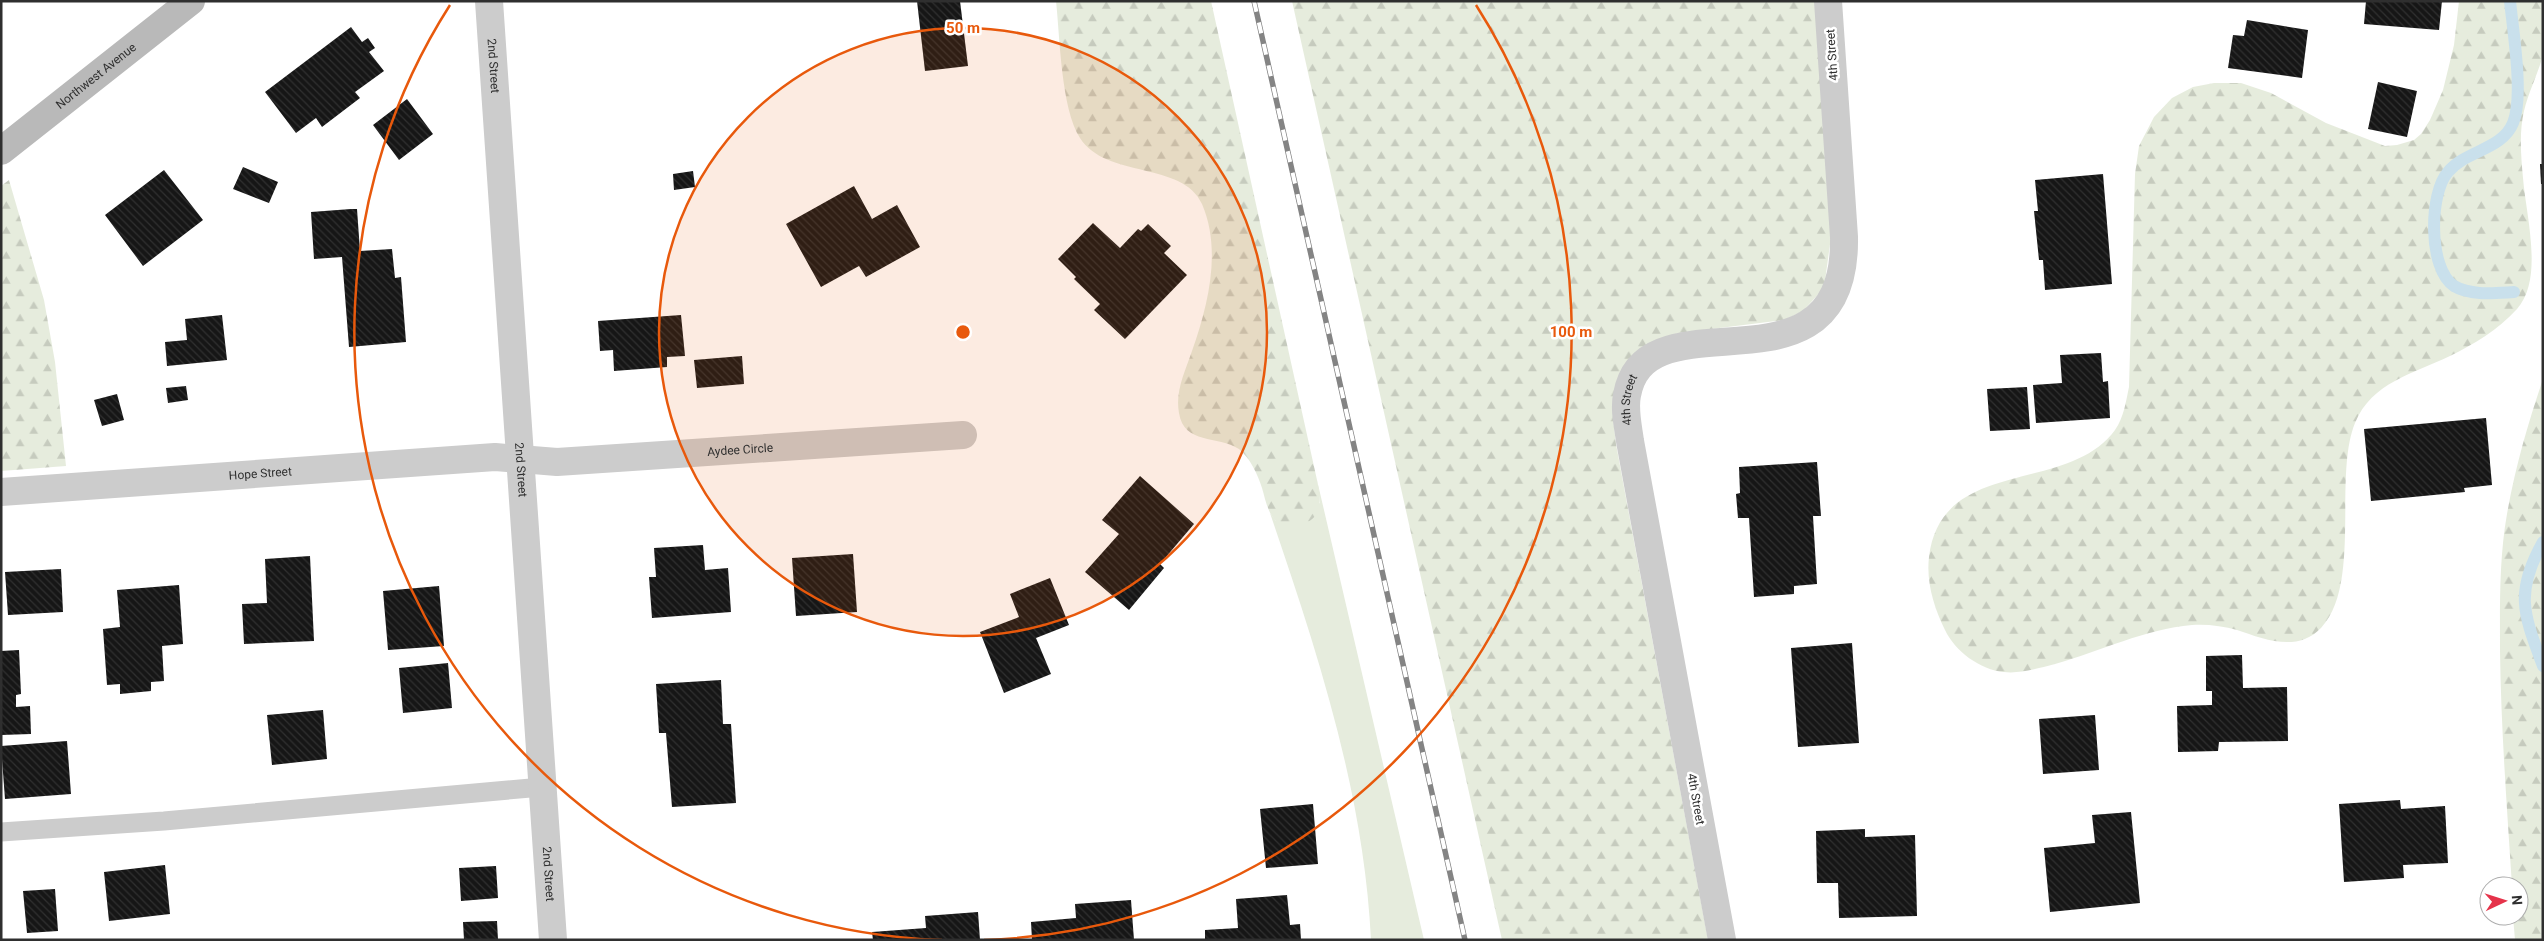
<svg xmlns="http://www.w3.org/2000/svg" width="2544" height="941" font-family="Roboto,sans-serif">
  <defs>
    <pattern id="forest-firs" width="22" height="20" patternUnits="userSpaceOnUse" patternTransform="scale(1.25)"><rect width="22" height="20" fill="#e6ecdd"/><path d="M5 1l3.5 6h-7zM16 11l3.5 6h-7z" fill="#c6cbbe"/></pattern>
    <pattern id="building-back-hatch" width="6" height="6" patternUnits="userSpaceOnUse" patternTransform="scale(1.25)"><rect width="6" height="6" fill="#161616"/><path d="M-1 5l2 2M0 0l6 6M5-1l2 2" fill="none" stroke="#303030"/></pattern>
  </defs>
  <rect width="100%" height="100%" fill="#fff"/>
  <!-- green -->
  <path fill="#e6ecdd" d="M1317 480 1424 940H1371C1364 793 1317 651 1270 513L1276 521 1320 503Z"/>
  <!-- forest -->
  <path fill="url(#forest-firs)" d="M1056 1H1211L1317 480C1319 491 1322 503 1317 513 1310 527 1284 531 1274 519 1267 510 1265 498 1262 488 1258 475 1250 458 1239 449 1218 435 1184 445 1179 413 1175 391 1185 372 1192 351 1208 306 1222 250 1202 204 1183 161 1106 179 1080 138 1061 108 1060 38 1056 1Z
    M1292 1H1816L1832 230 1824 288 1803 311 1784 320 1679 333 1656 340 1646 345 1628 362 1617 381 1613 418 1616 444 1708 940H1502Z
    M2459 1H2543C2543 18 2544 37 2543 54 2540 69 2528 93 2524 111 2519 132 2521 157 2523 178 2526 216 2544 279 2517 309 2498 330 2474 344 2450 356 2413 374 2372 382 2355 423 2333 477 2362 584 2321 628 2297 653 2264 639 2237 630 2223 626 2207 624 2192 625 2145 629 2101 651 2055 664 2039 668 2020 674 2004 672 1980 670 1955 651 1945 630 1934 608 1926 582 1929 557 1941 456 2068 495 2115 430 2124 417 2126 401 2129 387L2135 174 2139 146 2154 117 2172 98 2193 87 2214 83H2241L2271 93 2326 123 2385 146 2397 145 2414 140 2421 134 2430 120 2443 90 2454 45Z
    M9 180 44 300 55 362 66 466 1 471V186Z
    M2543 379V940H2515L2513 916H2519V886H2512C2507 808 2501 729 2500 651 2500 606 2499 559 2507 514 2515 468 2528 423 2543 379Z"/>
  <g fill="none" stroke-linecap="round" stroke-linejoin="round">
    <!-- stream -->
    <path stroke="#c9e0ec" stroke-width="12" d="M2510 1C2513 31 2524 97 2513 123 2502 150 2466 150 2448 172 2429 193 2428 269 2454 286 2471 296 2495 293 2514 292
      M2543 542C2514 593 2524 615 2543 666"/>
  </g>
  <!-- building -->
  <path fill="url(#building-back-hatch)" d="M917 1H960L968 66 925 71Z
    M2366 1H2442L2439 30 2364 24Z
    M2247 20 2308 30 2302 78 2228 68 2233 35 2244 36Z
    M351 27 362 42 368 38 375 48 369 52 384 71 355 92 360 98 322 127 316 118 296 133 265 92Z
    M2378 82 2417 91 2407 137 2368 129Z
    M407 99 433 134 399 160 373 125Z
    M2540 164H2543V184H2541Z
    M243 167 278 182 269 203 233 189Z
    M164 170 203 220 143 266 105 215Z
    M693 171 695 187 674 190 673 174Z
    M2103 174 2112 284 2045 290 2043 260H2039L2034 211H2038L2035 180Z
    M854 186 872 219 897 205 920 247 866 277 859 266 821 287 786 224Z
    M351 209H357L360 251 392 249 395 278 401 277 406 342 349 347 342 257 314 259 311 212Z
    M1093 223 1120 248 1138 229 1141 231 1148 224 1171 246 1164 253 1187 275 1125 339 1094 310 1100 304 1074 279 1076 277 1058 259Z
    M222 315 227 360 167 366 165 342 187 340 185 319Z
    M681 315 685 356 667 357V367L614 371 613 350 600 351 598 321Z
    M2101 353 2103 382 2108 381 2110 418 2036 423 2033 385 2062 383 2060 355Z
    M742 356 744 384 697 388 694 360Z
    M186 386 188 400 168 403 166 388Z
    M2027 387 2030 429 1990 431 1987 389Z
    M117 394 124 420 102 426 94 400Z
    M2486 418 2492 485 2464 488 2465 492 2371 501 2364 429Z
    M1817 462 1821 516H1813L1817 584 1794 586V594L1754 597 1749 518H1738L1736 494 1740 493 1739 467Z
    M1140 476 1194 524 1160 564 1164 568 1129 610 1085 572 1119 534 1102 520Z
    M703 545 705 570 728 568 731 612 652 618 649 577H656L654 548Z
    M853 554 857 612 796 616 792 558Z
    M310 556 314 641 244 644 242 604 267 603 265 559Z
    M61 569 63 612 8 615 5 572Z
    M1050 578 1069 625 1036 638 1051 674 1004 693 980 632 1019 617 1010 594Z
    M179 585 183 644 162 646 164 681 151 682V691L120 694V684L107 685 103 629 120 627 117 590Z
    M439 586 444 646 388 650 383 591Z
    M1852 643 1859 743 1798 747 1791 648Z
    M19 650 21 694 16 695V707L30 706 31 734 1 735V651Z
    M2242 655 2243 688 2287 687 2288 741 2219 742 2218 751 2178 752 2177 706 2212 705V691H2206V656Z
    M448 663 452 708 403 713 399 668Z
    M721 680 723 724H731L736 803 672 807 666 733H659L656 684Z
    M323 710 327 759 272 765 267 715Z
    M2095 715 2099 770 2043 774 2039 719Z
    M67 741 71 794 5 799 1 746Z
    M2400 800 2401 809 2445 806 2448 863 2403 865 2404 878 2344 882 2339 804Z
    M1313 804 1318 864 1266 868 1260 809Z
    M2131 812 2140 903 2050 912 2044 848 2095 843 2092 815Z
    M1865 829V837L1915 835 1917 916 1839 918 1838 883H1817L1816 831Z
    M165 865 170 914 109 921 104 872Z
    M496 866 498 898 461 901 459 868Z
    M55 889 58 931 27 933 23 891Z
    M1287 895 1290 925 1300 924 1301 940H1205V930L1238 928 1236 899Z
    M1131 900 1134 940H1032L1031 922 1076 918 1075 904Z
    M978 912 980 940H873L872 932 926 928 925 916Z
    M497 921 498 940H464L463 922Z"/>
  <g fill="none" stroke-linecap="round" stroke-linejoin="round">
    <!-- lane -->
    <path stroke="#ccc" stroke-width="19" d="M1 832 164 821 542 787"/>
    <!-- street -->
    <g stroke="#ccc" stroke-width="28">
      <path id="s1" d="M489 1 553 940"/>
      <path id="s2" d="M1 492 495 457 557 462 963 435"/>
      <path id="s3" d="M1722 940 1630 441C1628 426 1624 410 1627 395 1646 288 1847 409 1844 237L1828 1"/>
    </g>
    <!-- secondary -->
    <path stroke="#b9b9b9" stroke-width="28" id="s4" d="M1 151 191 1"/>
    <!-- rail casing -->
    <g stroke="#848484" stroke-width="5.5">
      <path id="rail" d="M1254 1 1465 940"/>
    </g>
    <!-- rail -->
    <use href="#rail" stroke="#fff" stroke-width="4" stroke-dasharray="11" stroke-linecap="butt"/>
  </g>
  <!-- distance rings -->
  <circle cx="963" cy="332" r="304" fill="#e8590c" fill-opacity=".12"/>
  <g fill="none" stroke="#e8590c" stroke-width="2.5">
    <circle cx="963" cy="332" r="304"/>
    <path d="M942 940A608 608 0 0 1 450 5M1476 5A608 608 0 0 1 984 940"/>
  </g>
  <g text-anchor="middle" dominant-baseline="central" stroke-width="5" stroke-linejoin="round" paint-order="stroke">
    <!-- street labels -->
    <g font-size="12" fill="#2f2f2f" stroke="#fff">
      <text transform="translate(1832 55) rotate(-94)">4th Street</text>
      <text stroke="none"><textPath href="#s1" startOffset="65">2nd Street</textPath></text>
      <text stroke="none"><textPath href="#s4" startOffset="121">Northwest Avenue</textPath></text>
      <text stroke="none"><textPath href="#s3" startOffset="549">4th Street</textPath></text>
      <text stroke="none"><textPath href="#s2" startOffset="741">Aydee Circle</textPath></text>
      <text stroke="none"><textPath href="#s1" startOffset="470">2nd Street</textPath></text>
      <text stroke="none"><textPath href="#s2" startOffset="260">Hope Street</textPath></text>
      <text transform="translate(1696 799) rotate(80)">4th Street</text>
      <text stroke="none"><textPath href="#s1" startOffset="875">2nd Street</textPath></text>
    </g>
  </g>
  <circle cx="963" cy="332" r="8" fill="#e8590c" stroke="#fff" stroke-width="2.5"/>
  <g font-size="15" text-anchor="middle" font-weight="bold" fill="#e8590c" stroke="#fff" stroke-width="5" stroke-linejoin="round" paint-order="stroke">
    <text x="963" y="33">50 m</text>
    <text x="1571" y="337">100 m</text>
  </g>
  <!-- border -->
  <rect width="2544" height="941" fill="none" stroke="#2f2f2f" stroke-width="5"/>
  <!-- north arrow -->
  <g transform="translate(2504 901) rotate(86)"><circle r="24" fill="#ffffff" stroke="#acacac"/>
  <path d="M0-4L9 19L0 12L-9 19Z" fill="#e5334a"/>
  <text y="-8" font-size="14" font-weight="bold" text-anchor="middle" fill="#2f2f2f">N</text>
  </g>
</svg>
